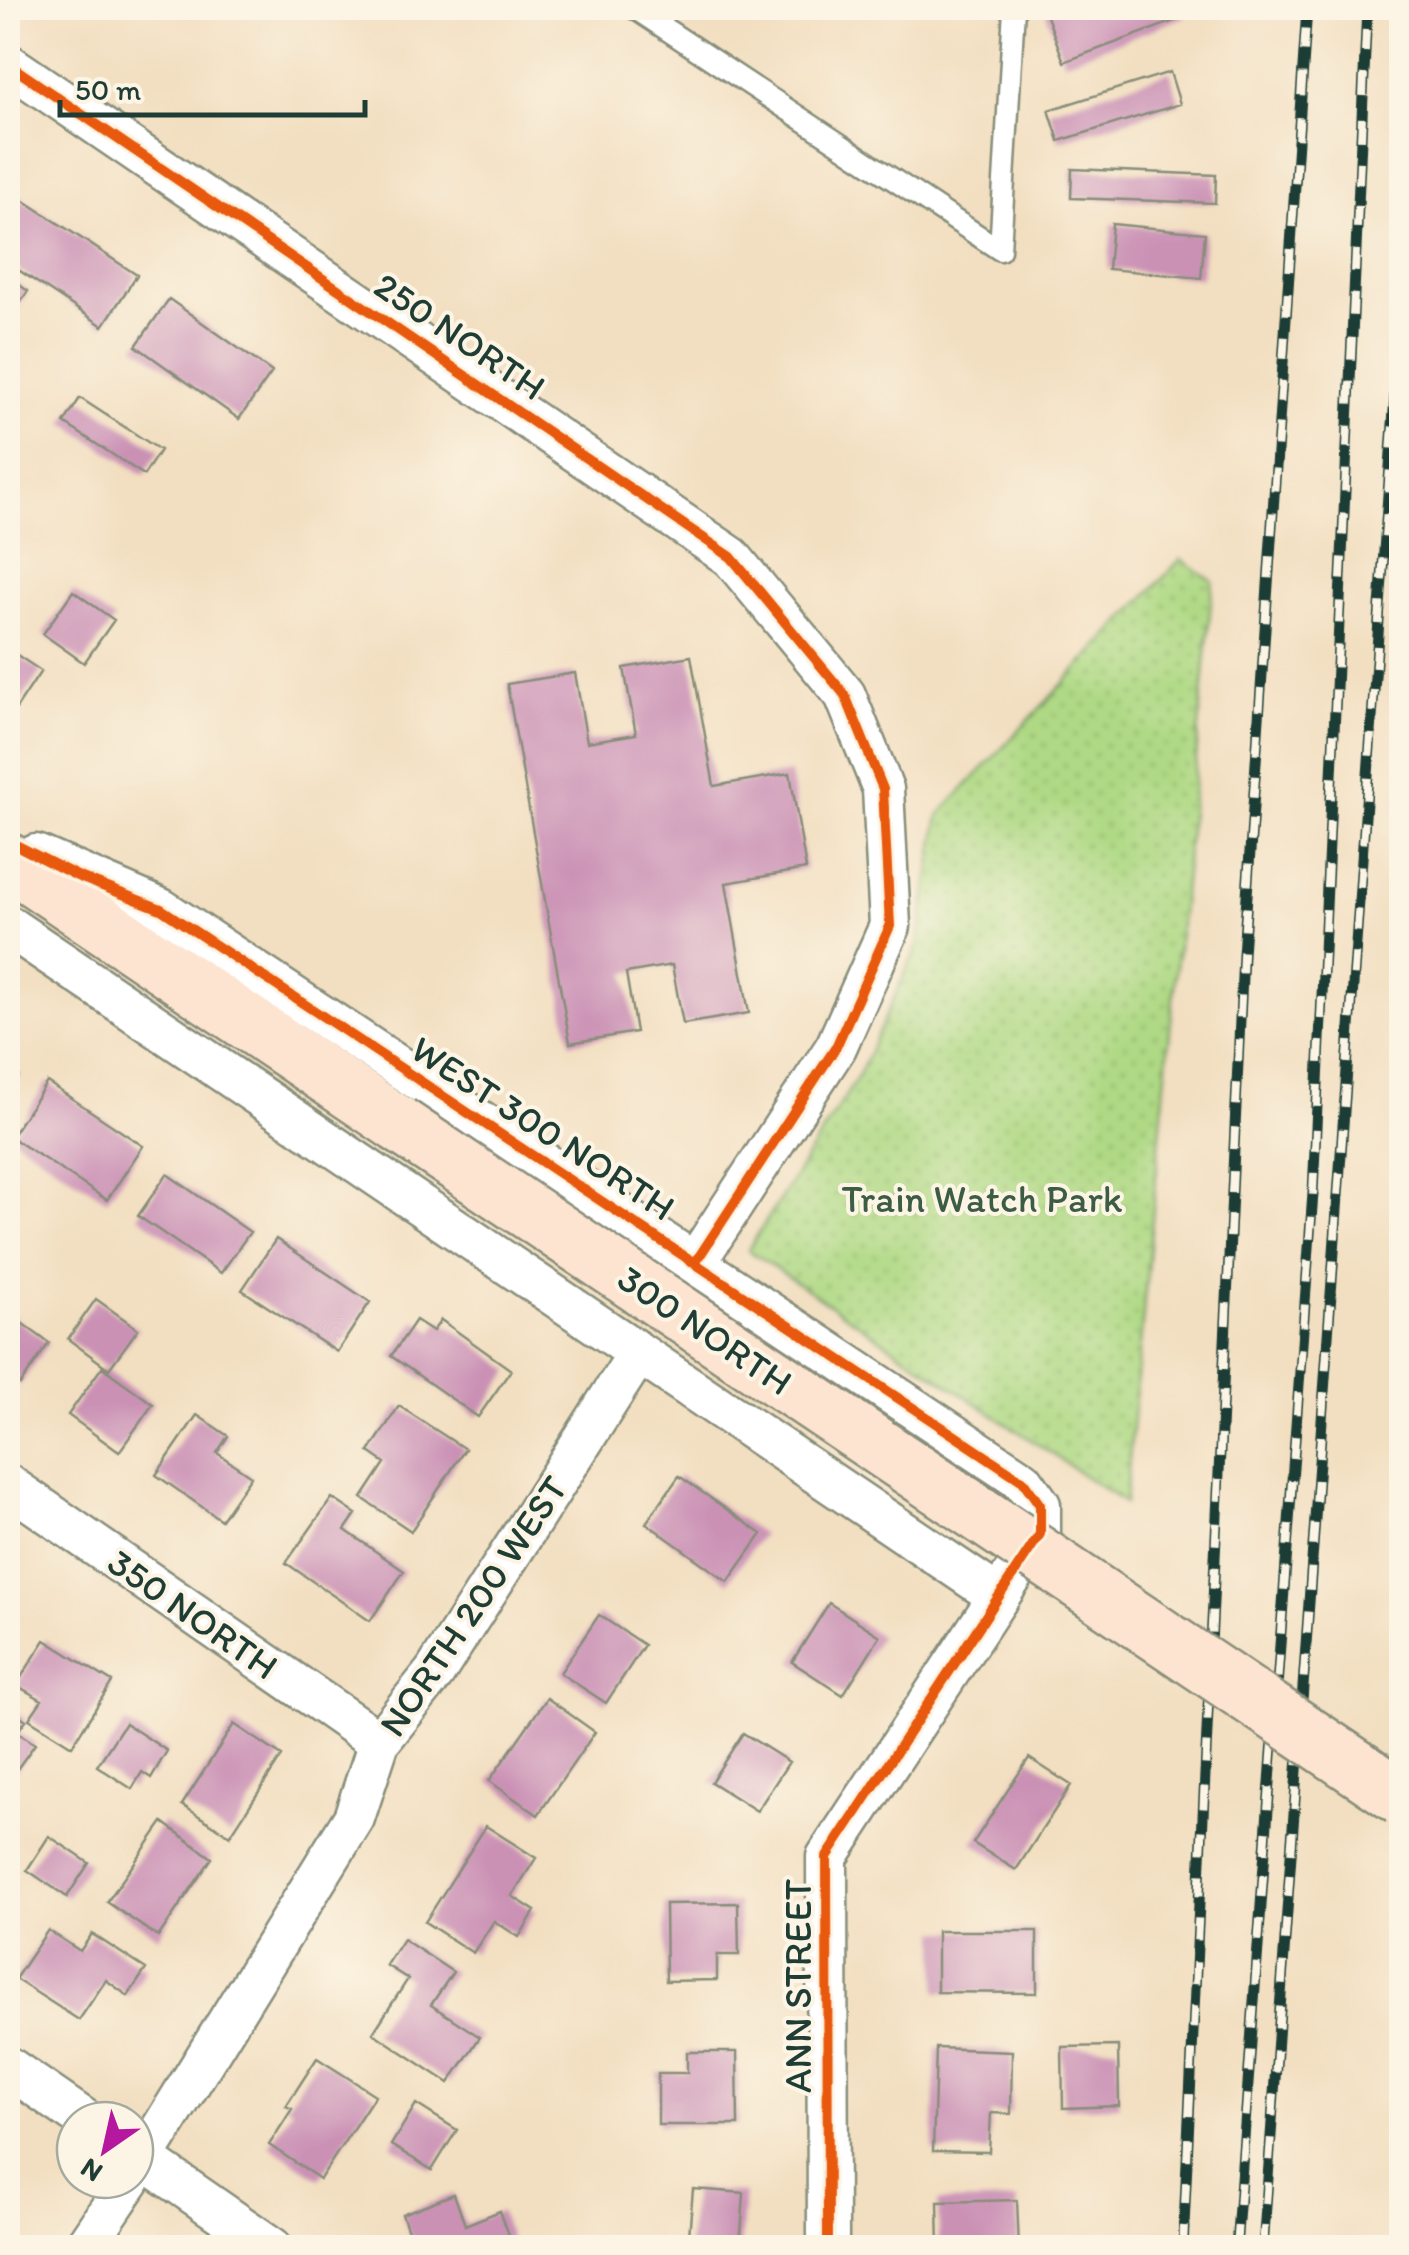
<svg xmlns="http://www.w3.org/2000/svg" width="1409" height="2255" font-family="Itim,sans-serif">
  <defs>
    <pattern id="park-dots" width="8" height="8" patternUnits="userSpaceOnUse" patternTransform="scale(2.5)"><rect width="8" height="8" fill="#afd984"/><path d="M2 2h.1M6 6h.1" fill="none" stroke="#96bb73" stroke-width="1.8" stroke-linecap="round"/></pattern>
  </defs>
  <rect width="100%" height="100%" fill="#fcf5e5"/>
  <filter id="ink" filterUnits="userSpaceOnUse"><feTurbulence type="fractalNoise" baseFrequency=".01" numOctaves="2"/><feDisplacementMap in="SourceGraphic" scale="20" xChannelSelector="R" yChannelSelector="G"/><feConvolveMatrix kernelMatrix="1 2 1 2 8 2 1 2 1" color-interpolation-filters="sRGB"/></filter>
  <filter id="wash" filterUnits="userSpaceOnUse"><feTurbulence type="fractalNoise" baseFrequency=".0048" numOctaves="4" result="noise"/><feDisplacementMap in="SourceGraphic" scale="40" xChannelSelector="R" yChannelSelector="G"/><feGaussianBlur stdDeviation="2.25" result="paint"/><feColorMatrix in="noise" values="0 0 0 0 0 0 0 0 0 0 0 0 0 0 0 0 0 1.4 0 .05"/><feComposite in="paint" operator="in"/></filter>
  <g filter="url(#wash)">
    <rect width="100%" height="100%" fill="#f2dec0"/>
    <!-- park -->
    <path fill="url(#park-dots)" stroke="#678b5c" stroke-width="2.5" d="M1181 559 1213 581 1125 1503 748 1250 859 1075 918 945 939 815Z"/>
    <g id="blocks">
      <!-- building -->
      <path fill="#ca91b5" d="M1044 8H1128L1130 12 1181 8 1185 17 1064 62Z
        M1170 72 1180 104 1059 141 1049 110Z
        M1072 169 1216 175 1215 203 1071 198Z
        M17 196 137 275 103 326 8 263V210Z
        M1112 224 1205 233 1201 278 1108 269Z
        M8 277 28 291 8 321Z
        M169 299 272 372 239 419 136 346Z
        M80 398 160 450 144 475 64 423Z
        M73 591 114 620 84 663 43 634Z
        M8 649 41 671 10 718 8 717Z
        M691 656 714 786 790 773 806 869 726 883 749 1013 683 1024 672 965 626 973 636 1032 570 1043 507 684 575 673 587 742 636 734 624 668Z
        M8 1069 19 1076 8 1093Z
        M47 1082 143 1146 107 1200 11 1137Z
        M167 1174 250 1232 221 1273 138 1216Z
        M276 1239 370 1302 337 1352 242 1290Z
        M96 1299 138 1329 109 1369 68 1339Z
        M8 1313 49 1343 20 1385 8 1376Z
        M416 1320 433 1331 441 1320 511 1370 478 1417 391 1356Z
        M102 1367 153 1404 119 1452 68 1415Z
        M399 1406 465 1449 411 1531 362 1498 385 1463 369 1452Z
        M197 1415 228 1436 217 1453 251 1476 221 1520 156 1475Z
        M679 1476 762 1534 728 1582 646 1523Z
        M332 1498 356 1514 345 1530 404 1571 370 1621 286 1563Z
        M829 1603 880 1636 843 1695 792 1662Z
        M599 1615 644 1645 606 1703 560 1673Z
        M45 1640 112 1682 72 1746 29 1719 42 1700 16 1685Z
        M547 1698 595 1732 538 1815 489 1781Z
        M8 1707 26 1720 17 1732 35 1744 12 1776 8 1772Z
        M125 1723 167 1751 151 1778 142 1772 132 1789 97 1766Z
        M234 1724 282 1756 230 1836 182 1805Z
        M743 1733 789 1762 757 1811 711 1782Z
        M1029 1758 1071 1785 1016 1870 973 1843Z
        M163 1822 212 1858 158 1937 107 1902Z
        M486 1826 536 1858 512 1896 535 1911 519 1937 494 1921 473 1953 425 1922Z
        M49 1836 89 1863 67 1897 27 1870Z
        M738 1903 739 1955H717V1980L666 1981 665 1904Z
        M48 1930 80 1951 92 1934 146 1969 128 1996 106 1980 79 2020 15 1979Z
        M937 1931H1037V1993L937 1992Z
        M403 1939 453 1972 431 2005 480 2037 449 2083 373 2033 408 1979 386 1965Z
        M1118 2046 1119 2106 1063 2108 1062 2047Z
        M936 2048 1012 2051 1011 2114 991 2113 989 2152 933 2151Z
        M687 2052H737L738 2125H658V2073H687Z
        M317 2058 375 2095 320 2179 269 2145 292 2109 286 2106Z
        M416 2104 457 2130 432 2170 391 2145Z
        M693 2189 744 2193 740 2248H688Z
        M454 2194 465 2225 500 2211 514 2248H414L402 2214Z
        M1017 2200 1019 2248H939L938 2202Z"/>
    </g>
  </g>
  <g filter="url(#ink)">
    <use href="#blocks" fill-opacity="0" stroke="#888e7a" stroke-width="2.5"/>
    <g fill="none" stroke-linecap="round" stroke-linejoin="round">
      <!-- lane casing -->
      <g stroke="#888e7a" stroke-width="25">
        <path id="lane" d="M634 8 1000 250
          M1000 250 1014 8"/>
      </g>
      <!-- street casing -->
      <g stroke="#888e7a" stroke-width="45">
        <path id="street" d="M8 64 731 557 845 695 883 789 890 926 836 1047 695 1263
          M36 855 161 909 1023 1481 1040 1505V1534L827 1857 828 2248
          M8 926 998 1596
          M8 1485 379 1742
          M8 2067 85 2120
          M135 2153 272 2248
          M135 2172 354 1818 379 1742 435 1672 638 1354
          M84 2248 130 2180"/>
      </g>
      <!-- secondary casing -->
      <g stroke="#888e7a" stroke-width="60">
        <path id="secondary" d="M8 861 398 1124"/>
      </g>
      <!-- lane -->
      <use href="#lane" stroke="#fff" stroke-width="20"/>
      <!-- street -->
      <use href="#street" stroke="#fff" stroke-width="40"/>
      <!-- secondary -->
      <use href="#secondary" stroke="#fde4d0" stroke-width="55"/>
      <!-- rail casing -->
      <g stroke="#1f3d34" stroke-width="11">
        <path id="rail" d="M1183 2248 1243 955 1307 8
          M1236 2248 1313 1193 1367 8
          M1263 2248 1402 298"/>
      </g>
      <!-- rail -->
      <use href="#rail" stroke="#fcf5e5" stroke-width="8" stroke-dasharray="22" stroke-linecap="butt"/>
      <!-- secondary-bridge casing -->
      <g stroke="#888e7a" stroke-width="60" stroke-linecap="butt">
        <path id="secondary-bridge" d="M398 1124 1402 1798"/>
      </g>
      <!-- secondary-bridge -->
      <use href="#secondary-bridge" stroke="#fde4d0" stroke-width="55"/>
      <!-- cycleway casing -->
      <g stroke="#fcf5e5" stroke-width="16">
        <path id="cycleway" d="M8 64 731 557 845 695 883 789 890 926 836 1047 695 1263
          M8 841 77 876 161 909 1023 1481 1040 1505V1534L827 1857 828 2248"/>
      </g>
      <!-- cycleway -->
      <use href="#cycleway" stroke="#e8590c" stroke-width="10"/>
    </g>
  </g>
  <g text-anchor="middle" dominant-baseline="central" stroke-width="8" stroke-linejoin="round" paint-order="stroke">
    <!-- street labels -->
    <g font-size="38" fill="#1f3d34" stroke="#fcf5e5">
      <text transform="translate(460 336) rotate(34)">250 NORTH</text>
      <text transform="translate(543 1128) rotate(33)">WEST 300 NORTH</text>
      <text transform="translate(705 1330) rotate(34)">300 NORTH</text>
      <text transform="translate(473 1606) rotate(-56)">NORTH 200 WEST</text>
      <text transform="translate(193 1614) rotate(35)">350 NORTH</text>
      <text transform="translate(798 1986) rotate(-90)">ANN STREET</text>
    </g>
    <!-- park labels -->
    <g font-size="38" fill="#3c5c44" stroke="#fcf5e5">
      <text x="982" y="1199">Train Watch Park</text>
    </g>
  </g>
  <!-- margin -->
  <rect width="1409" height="2255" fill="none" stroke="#fcf5e5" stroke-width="40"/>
  <!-- north arrow -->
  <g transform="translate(105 2150) rotate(214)"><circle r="48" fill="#fcf5e5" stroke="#a4ab9e" stroke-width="2.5"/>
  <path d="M0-8L18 38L0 25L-18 38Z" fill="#b5179e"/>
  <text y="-15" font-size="28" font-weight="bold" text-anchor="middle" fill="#1f3d34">N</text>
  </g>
  <!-- scale -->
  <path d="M60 100v15h305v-15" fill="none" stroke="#1f3d34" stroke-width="5"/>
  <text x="75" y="100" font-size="30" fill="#1f3d34" stroke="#fcf5e5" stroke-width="8" paint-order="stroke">50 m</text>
</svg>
